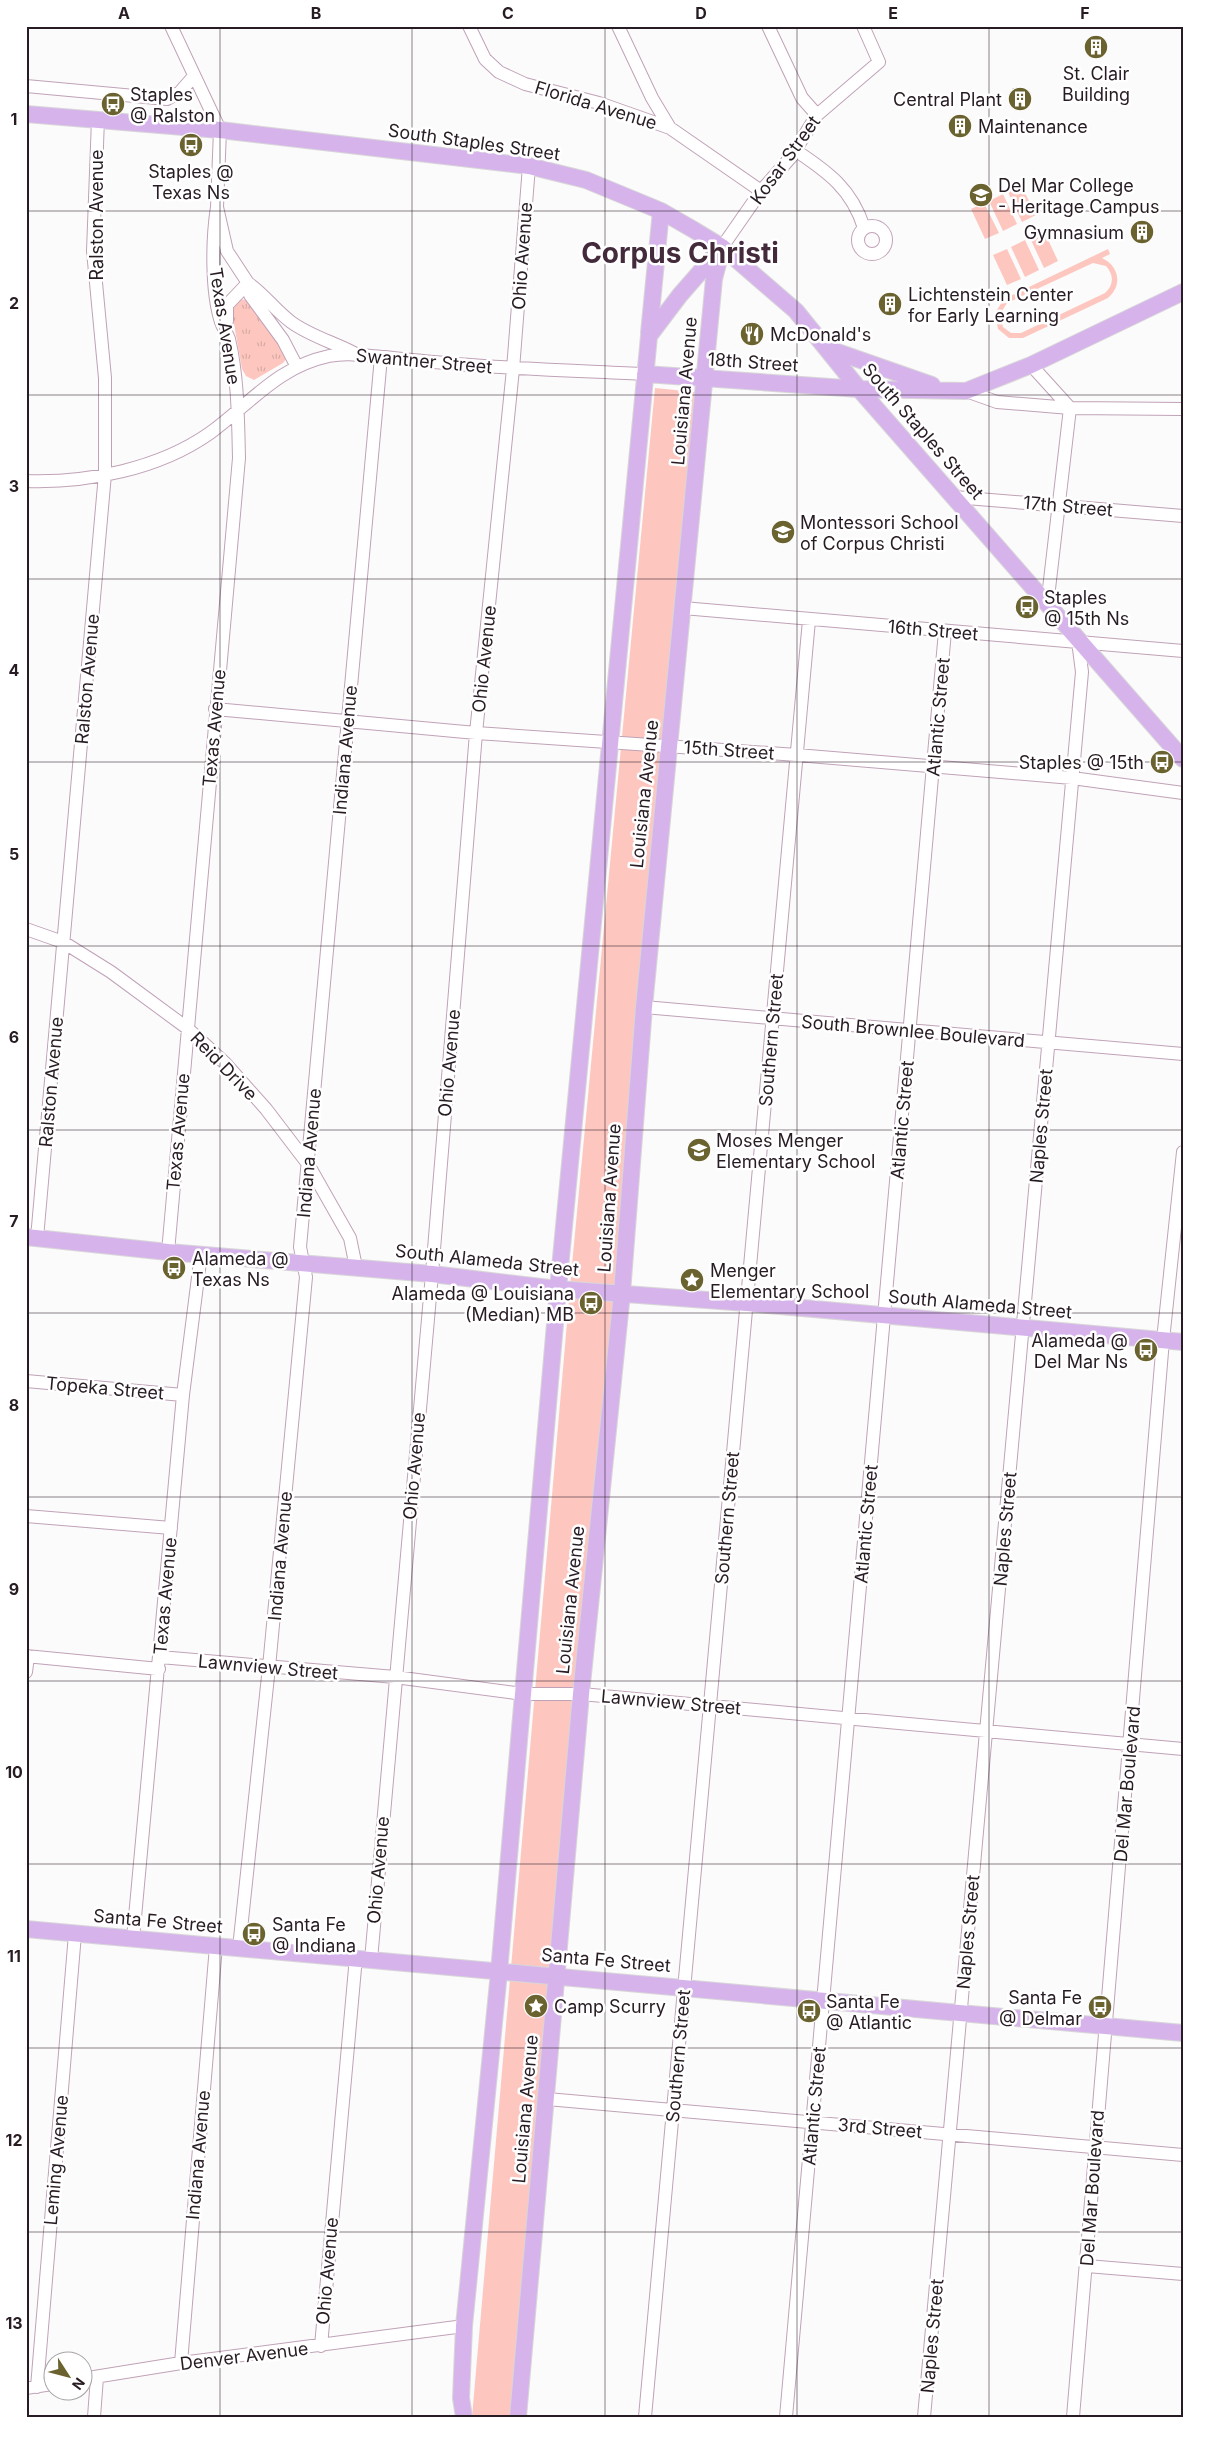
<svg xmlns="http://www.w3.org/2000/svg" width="1209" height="2443" font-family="Inter,sans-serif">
  <defs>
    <pattern id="grass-tufts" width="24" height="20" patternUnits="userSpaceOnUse" patternTransform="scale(1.25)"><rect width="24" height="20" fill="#fdc7c0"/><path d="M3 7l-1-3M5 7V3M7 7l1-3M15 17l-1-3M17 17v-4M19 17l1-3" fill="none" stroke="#d9aaa5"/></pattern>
  </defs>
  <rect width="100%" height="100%" fill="#fbfbfb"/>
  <!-- grass -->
  <path fill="url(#grass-tufts)" d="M240 299C257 299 278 344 286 359L283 363 254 380 246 376 242 369 232 313 233 306Z"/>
  <!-- park -->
  <path fill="#fdc7c0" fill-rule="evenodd" d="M1021 185 1036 215 1022 222 1008 192Z
    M1003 194 1017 224 1003 231 989 201Z
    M984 203 999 233 985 239 971 209Z
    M1044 231 1058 261 1044 268 1030 238Z
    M1025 240 1039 270 1025 277 1011 247Z
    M1007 249 1021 279 1007 285 993 255Z
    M1108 249 1110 254 1102 258C1119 266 1123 285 1108 298L1023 338H1009L998 329 995 313 1004 299ZM1093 263 1106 266C1114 275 1114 285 1105 293L1021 333H1011L1003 327 1000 314 1007 303Z
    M655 388 695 392 513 2417H472L572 1265Z"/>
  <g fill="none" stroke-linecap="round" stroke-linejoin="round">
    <!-- minor casing -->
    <g stroke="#c0a2b7" stroke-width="14">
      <path id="minor" d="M171 26 220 130 217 207 227 251 248 283 250 295 283 340 297 367
        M469 26 485 59 499 72 525 84 599 103 670 128 761 191
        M618 26 652 98 670 128
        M768 26 802 98 817 115
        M26 86 167 99 180 92 194 76
        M795 150C828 172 852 189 864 228
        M858 240a14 14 0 1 1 28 0a14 14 0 1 1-28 0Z
        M722 247 761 191 791 157 817 115 879 62 863 26
        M248 283C264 294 275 310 291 322 310 336 333 342 354 353
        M227 321V305L248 283
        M1031 365 1070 408 1183 409
        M966 391 997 402 1070 408 1047 606
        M26 481C88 483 159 469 210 433 250 404 277 367 329 356 349 352 365 356 385 357 409 360 433 362 456 364 519 369 582 371 645 374
        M954 497 1183 516
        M683 608 1183 651
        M215 709 476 733 797 755 1072 778 1183 793
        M26 929 63 942 111 972 187 1028 225 1063 266 1109 308 1164 350 1238 356 1267
        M644 1007 1183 1054
        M37 1238 105 474V378L93 251 98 119
        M168 1252 239 458C238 419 238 377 229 339 227 333 223 328 221 322 211 291 212 239 217 207
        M26 1381 183 1395
        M26 1516 171 1528
        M26 1656 159 1669
        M160 1657 395 1677 523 1694H581L1183 1749
        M26 1672 28 1656
        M133 1939 183 1395 201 1254
        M239 1948 269 1667 306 1277 300 1247 381 357
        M371 1960 432 1274 476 733 513 369 529 166
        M547 2099 1183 2155
        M1087 2266 1183 2274
        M321 2346 356 1957
        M181 2363 216 1946
        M82 2379 181 2363 464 2326
        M37 2387 75 1934
        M26 2388 52 2384
        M94 2417 97 2377
        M645 2417 809 620
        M786 2417 945 631
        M924 2417 1082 672 1078 641
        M1073 2417 1163 1340 1183 1152"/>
    </g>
    <!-- major casing -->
    <g stroke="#d8d6d8" stroke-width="18">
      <path id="major" d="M26 114 220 130 529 166 586 180 661 211 694 230 722 247 796 311 859 389 1183 759
        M649 333 661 211
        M826 348 932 385
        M645 374 859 389 966 391 1031 365 1183 292
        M26 1237 168 1252 432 1274 558 1289 747 1303 1183 1342
        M26 1929 1183 2033
        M464 2417 461 2398 464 2326 499 1972 558 1289 649 336 680 295 722 247
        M518 2417 581 1694 622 1293 644 1007 714 279 721 252"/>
    </g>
    <!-- minor -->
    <use href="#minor" stroke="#fff" stroke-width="12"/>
    <!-- major -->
    <use href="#major" stroke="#d6b4eb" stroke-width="16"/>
  </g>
  <!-- grid -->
  <path fill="none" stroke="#281c24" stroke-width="1" stroke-opacity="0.55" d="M220 26V2417M412 26V2417M605 26V2417M797 26V2417M989 26V2417M26 211H1183M26 395H1183M26 579H1183M26 762H1183M26 946H1183M26 1130H1183M26 1313H1183M26 1497H1183M26 1681H1183M26 1864H1183M26 2048H1183M26 2232H1183"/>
  <!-- icons -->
  <defs>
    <g id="building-disc" transform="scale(1.25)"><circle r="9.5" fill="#6a6330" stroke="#fff"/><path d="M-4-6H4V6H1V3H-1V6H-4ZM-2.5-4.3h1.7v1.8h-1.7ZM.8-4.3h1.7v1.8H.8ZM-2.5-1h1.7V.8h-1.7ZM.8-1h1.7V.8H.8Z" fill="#fff"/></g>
    <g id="bus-disc" transform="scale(1.25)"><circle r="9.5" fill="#6a6330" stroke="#fff"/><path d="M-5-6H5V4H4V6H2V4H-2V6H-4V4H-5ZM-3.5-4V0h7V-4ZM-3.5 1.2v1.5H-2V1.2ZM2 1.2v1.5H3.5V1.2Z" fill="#fff"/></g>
    <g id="university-disc" transform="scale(1.25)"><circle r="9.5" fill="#6a6330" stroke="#fff"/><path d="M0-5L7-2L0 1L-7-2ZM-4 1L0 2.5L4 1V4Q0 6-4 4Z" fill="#fff"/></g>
    <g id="restaurant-disc" transform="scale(1.25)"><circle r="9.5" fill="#6a6330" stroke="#fff"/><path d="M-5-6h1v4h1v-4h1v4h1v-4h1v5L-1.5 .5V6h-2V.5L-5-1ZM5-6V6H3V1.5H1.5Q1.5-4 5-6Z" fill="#fff"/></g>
    <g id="school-disc" transform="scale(1.25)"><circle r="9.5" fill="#6a6330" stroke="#fff"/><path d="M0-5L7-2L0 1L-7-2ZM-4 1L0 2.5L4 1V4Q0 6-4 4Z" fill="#fff"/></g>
    <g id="sight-disc" transform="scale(1.25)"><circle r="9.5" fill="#6a6330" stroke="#fff"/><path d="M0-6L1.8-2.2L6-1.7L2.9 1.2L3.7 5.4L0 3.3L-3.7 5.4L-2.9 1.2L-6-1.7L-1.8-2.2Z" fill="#fff"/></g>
  </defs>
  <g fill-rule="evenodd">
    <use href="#building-disc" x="1096" y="47"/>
    <use href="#building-disc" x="1020" y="99"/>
    <use href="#bus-disc" x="113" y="104"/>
    <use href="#building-disc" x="960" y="126"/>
    <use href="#bus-disc" x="191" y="145"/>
    <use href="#university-disc" x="981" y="195"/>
    <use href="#building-disc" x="1142" y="232"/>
    <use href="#building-disc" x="890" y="304"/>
    <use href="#restaurant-disc" x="752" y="334"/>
    <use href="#school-disc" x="783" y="532"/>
    <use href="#bus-disc" x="1027" y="607"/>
    <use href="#bus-disc" x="1162" y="762"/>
    <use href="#school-disc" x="699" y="1150"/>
    <use href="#bus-disc" x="174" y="1268"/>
    <use href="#sight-disc" x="692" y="1280"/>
    <use href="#bus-disc" x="591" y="1303"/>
    <use href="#bus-disc" x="1146" y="1350"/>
    <use href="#bus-disc" x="254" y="1934"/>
    <use href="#sight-disc" x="536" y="2006"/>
    <use href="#bus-disc" x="1100" y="2007"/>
    <use href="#bus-disc" x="809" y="2011"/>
  </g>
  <g text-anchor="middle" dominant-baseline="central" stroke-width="5" stroke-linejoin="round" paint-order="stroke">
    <!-- poi labels -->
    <g font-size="18" fill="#281c24" stroke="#fff" text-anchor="start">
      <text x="1096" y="73" text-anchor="middle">St. Clair<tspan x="1096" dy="21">Building</tspan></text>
      <text x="130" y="94">Staples<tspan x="130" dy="21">@ Ralston</tspan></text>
      <text x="1002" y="99" text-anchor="end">Central Plant</text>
      <text x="978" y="126">Maintenance</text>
      <text x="191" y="171" text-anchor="middle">Staples @<tspan x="191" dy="21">Texas Ns</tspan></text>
      <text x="998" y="185">Del Mar College<tspan x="998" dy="21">- Heritage Campus</tspan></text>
      <text x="1124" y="232" text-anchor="end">Gymnasium</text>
      <text x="908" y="294">Lichtenstein Center<tspan x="908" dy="21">for Early Learning</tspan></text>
      <text x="770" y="334">McDonald's</text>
      <text x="800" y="522">Montessori School<tspan x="800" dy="21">of Corpus Christi</tspan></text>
      <text x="1044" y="597">Staples<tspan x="1044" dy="21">@ 15th Ns</tspan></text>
      <text x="1144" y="762" text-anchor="end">Staples @ 15th</text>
      <text x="716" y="1140">Moses Menger<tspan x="716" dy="21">Elementary School</tspan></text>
      <text x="192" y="1258">Alameda @<tspan x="192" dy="21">Texas Ns</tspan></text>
      <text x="710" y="1270">Menger<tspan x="710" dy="21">Elementary School</tspan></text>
      <text x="574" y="1293" text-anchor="end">Alameda @ Louisiana<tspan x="574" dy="21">(Median) MB</tspan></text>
      <text x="1128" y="1340" text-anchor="end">Alameda @<tspan x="1128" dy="21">Del Mar Ns</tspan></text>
      <text x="272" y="1924">Santa Fe<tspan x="272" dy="21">@ Indiana</tspan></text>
      <text x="1082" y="1997" text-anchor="end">Santa Fe<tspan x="1082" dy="21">@ Delmar</tspan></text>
      <text x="826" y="2001">Santa Fe<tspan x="826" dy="21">@ Atlantic</tspan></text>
      <text x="554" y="2006">Camp Scurry</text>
    </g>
    <!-- street labels -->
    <g font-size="18" fill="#281c24" stroke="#fff">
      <text transform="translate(596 105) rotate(17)">Florida Avenue</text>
      <text transform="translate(474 142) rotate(8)">South Staples Street</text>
      <text transform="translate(785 160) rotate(-54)">Kosar Street</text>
      <text transform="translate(96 215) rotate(-90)">Ralston Avenue</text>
      <text transform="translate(522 256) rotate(-86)">Ohio Avenue</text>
      <text transform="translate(225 326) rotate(81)">Texas Avenue</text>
      <text transform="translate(424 361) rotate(5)">Swantner Street</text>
      <text transform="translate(753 362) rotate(4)">18th Street</text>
      <text transform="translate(684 391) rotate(-85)">Louisiana Avenue</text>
      <text transform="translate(923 431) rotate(49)">South Staples Street</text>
      <text transform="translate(1068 506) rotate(5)">17th Street</text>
      <text transform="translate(933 630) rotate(5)">16th Street</text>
      <text transform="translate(484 659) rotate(-84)">Ohio Avenue</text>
      <text transform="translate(87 679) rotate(-85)">Ralston Avenue</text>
      <text transform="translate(938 717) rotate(-85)">Atlantic Street</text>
      <text transform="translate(214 728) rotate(-85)">Texas Avenue</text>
      <text transform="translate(345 750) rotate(-85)">Indiana Avenue</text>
      <text transform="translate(729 750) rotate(4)">15th Street</text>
      <text transform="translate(644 794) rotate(-84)">Louisiana Avenue</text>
      <text transform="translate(913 1031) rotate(5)">South Brownlee Boulevard</text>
      <text transform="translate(771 1040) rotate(-85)">Southern Street</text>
      <text transform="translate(449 1063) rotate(-85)">Ohio Avenue</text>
      <text transform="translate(224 1066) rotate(46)">Reid Drive</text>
      <text transform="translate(51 1082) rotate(-85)">Ralston Avenue</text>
      <text transform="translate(902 1120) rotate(-85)">Atlantic Street</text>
      <text transform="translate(1041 1126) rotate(-85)">Naples Street</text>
      <text transform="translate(178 1132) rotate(-85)">Texas Avenue</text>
      <text transform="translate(309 1153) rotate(-85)">Indiana Avenue</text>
      <text transform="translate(609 1198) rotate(-86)">Louisiana Avenue</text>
      <text transform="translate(487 1260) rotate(6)">South Alameda Street</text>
      <text transform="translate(980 1304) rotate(5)">South Alameda Street</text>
      <text transform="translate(105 1388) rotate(5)">Topeka Street</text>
      <text transform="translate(414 1466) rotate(-85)">Ohio Avenue</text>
      <text transform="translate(727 1518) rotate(-85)">Southern Street</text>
      <text transform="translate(866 1524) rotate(-85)">Atlantic Street</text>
      <text transform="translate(1005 1529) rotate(-85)">Naples Street</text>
      <text transform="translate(280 1556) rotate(-85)">Indiana Avenue</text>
      <text transform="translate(165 1596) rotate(-85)">Texas Avenue</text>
      <text transform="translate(570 1600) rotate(-84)">Louisiana Avenue</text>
      <text transform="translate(268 1667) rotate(5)">Lawnview Street</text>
      <text transform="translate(671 1702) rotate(5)">Lawnview Street</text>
      <text transform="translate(1127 1784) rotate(-85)">Del Mar Boulevard</text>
      <text transform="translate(378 1870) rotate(-85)">Ohio Avenue</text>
      <text transform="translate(158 1921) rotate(5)">Santa Fe Street</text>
      <text transform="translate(968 1932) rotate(-85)">Naples Street</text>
      <text transform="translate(606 1960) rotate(5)">Santa Fe Street</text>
      <text transform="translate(678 2056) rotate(-85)">Southern Street</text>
      <text transform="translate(814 2106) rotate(-85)">Atlantic Street</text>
      <text transform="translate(525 2109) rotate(-85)">Louisiana Avenue</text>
      <text transform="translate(880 2128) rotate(5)">3rd Street</text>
      <text transform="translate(198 2155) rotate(-85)">Indiana Avenue</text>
      <text transform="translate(56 2160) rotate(-85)">Leming Avenue</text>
      <text transform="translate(1092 2188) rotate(-86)">Del Mar Boulevard</text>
      <text transform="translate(327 2271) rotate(-85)">Ohio Avenue</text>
      <text transform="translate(932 2336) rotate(-85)">Naples Street</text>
      <text transform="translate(244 2356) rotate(-7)">Denver Avenue</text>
    </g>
    <!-- town labels -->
    <g font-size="28" font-weight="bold" fill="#432b3c" stroke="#fff">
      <text x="680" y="253">Corpus Christi</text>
    </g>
  </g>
  <!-- border -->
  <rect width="1209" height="2443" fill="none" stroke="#ffffff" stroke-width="55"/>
  <!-- north arrow -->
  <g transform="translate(68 2376) rotate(126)"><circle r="24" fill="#ffffff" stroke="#a9a4a7"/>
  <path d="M0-4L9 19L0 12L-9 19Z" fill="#6a6330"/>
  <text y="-8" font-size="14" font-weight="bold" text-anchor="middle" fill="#281c24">N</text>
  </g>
  <rect x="28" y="28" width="1154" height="2388" fill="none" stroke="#281c24" stroke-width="2"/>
  <g font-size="16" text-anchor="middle" font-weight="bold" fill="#281c24">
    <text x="124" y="19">A</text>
    <text x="316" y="19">B</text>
    <text x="508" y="19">C</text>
    <text x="701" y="19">D</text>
    <text x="893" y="19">E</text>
    <text x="1085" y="19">F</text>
    <text x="14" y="125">1</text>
    <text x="14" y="309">2</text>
    <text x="14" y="492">3</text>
    <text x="14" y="676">4</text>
    <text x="14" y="860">5</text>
    <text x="14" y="1043">6</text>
    <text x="14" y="1227">7</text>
    <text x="14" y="1411">8</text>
    <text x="14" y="1595">9</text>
    <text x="14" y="1778">10</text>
    <text x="14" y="1962">11</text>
    <text x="14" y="2146">12</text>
    <text x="14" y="2329">13</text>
  </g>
</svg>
